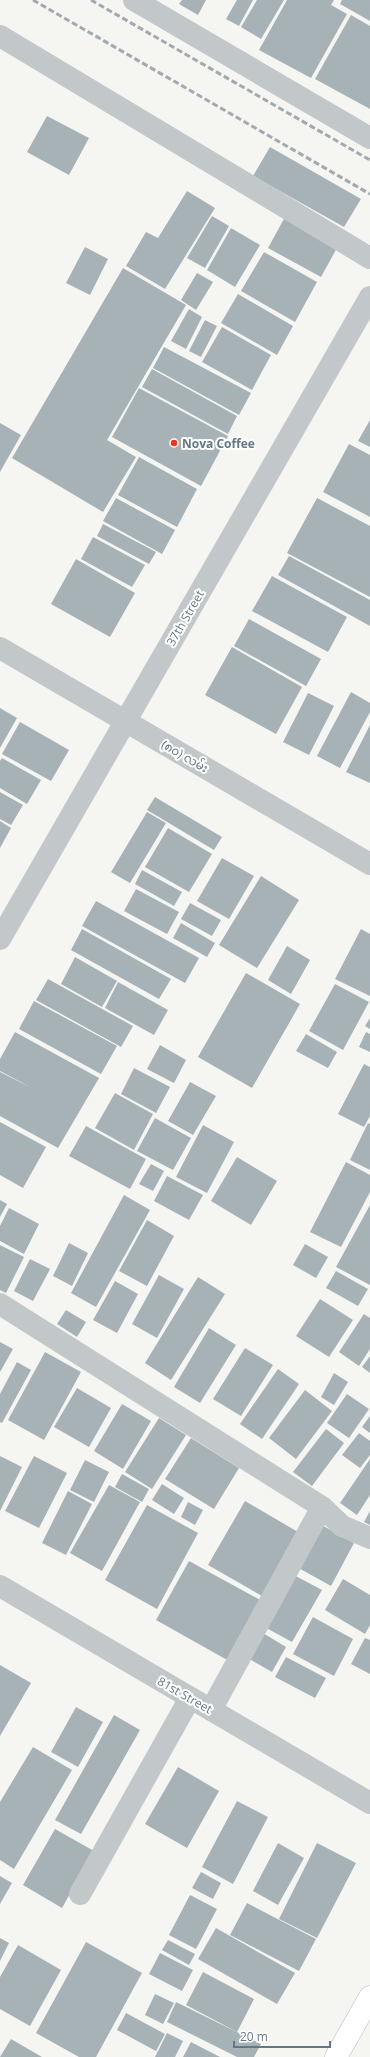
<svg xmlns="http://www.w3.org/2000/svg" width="370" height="2057" font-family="'Open Sans','Noto Sans Myanmar',sans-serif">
  <rect width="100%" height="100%" fill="#f5f5f1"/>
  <!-- building -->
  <path fill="#a7b2b7" d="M182 0H206L198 15 179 4Z
    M237 0H253L239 26 226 19Z
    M257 0H284L261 39 241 27Z
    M287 0H334L331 5 347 14 311 78 259 50Z
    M342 0H370V21L340 4Z
    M351 15 370 26V109L315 79Z
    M47 116 89 138 69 175 27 152Z
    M270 147 361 199 344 227 253 176Z
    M187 191 215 208 165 289 126 266 146 232 158 238Z
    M212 216 229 226 205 268 187 258Z
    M285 217 338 246 321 277 268 248Z
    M231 228 260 245 235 287 207 270Z
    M85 247 108 259 90 295 66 283Z
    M264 252 317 282 295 322 241 291Z
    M123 268 186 305 107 440 136 457 103 512 12 458Z
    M197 273 213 282 196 310 181 300Z
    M238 294 293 326 277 355 221 323Z
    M189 309 202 317 186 349 171 341Z
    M205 320 217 326 201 357 189 351Z
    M222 327 271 355 252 390 202 362Z
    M164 347 251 393 239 415 153 368Z
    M152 369 237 416 228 434 142 387Z
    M139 388 228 436 201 486 112 437Z
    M370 420V447L358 441Z
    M0 423 21 435 0 472Z
    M349 444 370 455V517L323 492Z
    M139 457 197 489 177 527 118 495Z
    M116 498 175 530 162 554 103 521Z
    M317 498 370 526V597L287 553Z
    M103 524 156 552 149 564 97 536Z
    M93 537 145 565 132 587 81 559Z
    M289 556 370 600V626L278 575Z
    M76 559 135 593 110 637 51 604Z
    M272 576 347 617 328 652 252 611Z
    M249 619 321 659 306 686 234 646Z
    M232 647 302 687 276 734 205 695Z
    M351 692 370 703V712L340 768 317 756Z
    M308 693 334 706 309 755 283 742Z
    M0 708 17 718 0 748Z
    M20 722 69 750 51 781 2 754Z
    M370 725V783L346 772Z
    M2 758 41 780 27 804 0 788V761Z
    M0 792 23 805 11 825 0 819Z
    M155 797 222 837 214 850 147 810Z
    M147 812 166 823 130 883 111 872Z
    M0 821 11 828 0 848Z
    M168 828 212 854 189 892 145 867Z
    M222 858 254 876 229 919 197 901Z
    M142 870 182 892 174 906 135 884Z
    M261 876 299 900 257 968 219 945Z
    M136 889 179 912 167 934 124 911Z
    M96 901 199 958 185 983 82 926Z
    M190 903 221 920 212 936 181 919Z
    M181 923 215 943 207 957 173 938Z
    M82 929 171 979 159 999 71 950Z
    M361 929 370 934V996L335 979Z
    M287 946 310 960 291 994 268 980Z
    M75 957 117 981 102 1007 61 984Z
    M246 973 300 1004 252 1088 198 1057Z
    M48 979 133 1026 121 1047 36 1000Z
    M118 982 168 1010 154 1035 105 1008Z
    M335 984 369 1002 343 1050 309 1031Z
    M34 1001 117 1046 101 1074 19 1029Z
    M370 1018V1029L365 1026Z
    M15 1032 99 1078 58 1148 0 1116V1072L34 1089 0 1071V1059Z
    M366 1032 370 1034V1052L359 1047Z
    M306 1034 337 1052 328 1068 296 1051Z
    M160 1045 186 1060 174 1083 147 1069Z
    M364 1064 370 1067V1116L364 1127 338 1114Z
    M134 1068 170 1087 156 1113 121 1094Z
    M190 1082 216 1096 193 1135 168 1121Z
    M115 1093 153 1114 134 1150 95 1128Z
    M155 1118 191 1138 173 1170 137 1151Z
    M0 1122 46 1147 23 1188 0 1175Z
    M368 1123 370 1124V1170L350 1160Z
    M203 1125 234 1142 207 1193 176 1177Z
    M86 1126 146 1159 130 1189 69 1156Z
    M237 1157 277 1181 251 1225 211 1201Z
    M346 1162 370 1175V1192L341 1247 310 1232Z
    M151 1164 164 1171 153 1191 139 1184Z
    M167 1176 203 1195 189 1220 154 1201Z
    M124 1195 150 1210 96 1307 71 1293Z
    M0 1200 7 1204 0 1217Z
    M370 1205V1285L336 1267Z
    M9 1208 39 1224 24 1254 0 1241V1226Z
    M147 1220 174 1236 147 1286 119 1271Z
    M69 1243 88 1253 72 1286 53 1276Z
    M305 1244 328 1257 316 1278 293 1265Z
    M0 1245 24 1257 6 1293 0 1290Z
    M30 1259 50 1269 33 1301 14 1291Z
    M336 1271 368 1289 358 1306 326 1288Z
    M159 1275 184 1289 157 1338 132 1324Z
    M198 1277 225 1294 171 1380 145 1363Z
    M115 1281 138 1294 117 1333 93 1320Z
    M320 1299 353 1320 329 1357 296 1336Z
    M66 1310 86 1322 77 1337 57 1324Z
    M364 1314 370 1318V1349L359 1366 339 1352Z
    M209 1328 236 1345 200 1403 174 1387Z
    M0 1342 13 1349 0 1372Z
    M245 1348 273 1365 241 1416 213 1399Z
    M45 1352 81 1372 44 1440 8 1420Z
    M370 1356V1373L362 1367Z
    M17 1362 31 1370 2 1423 0 1422V1394Z
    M278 1369 299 1384 262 1439 240 1424Z
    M334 1373 348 1382 334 1405 321 1397Z
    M77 1388 111 1408 89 1447 54 1427Z
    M305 1390 332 1411 296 1459 269 1438Z
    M347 1394 369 1409 349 1438 327 1423Z
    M122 1404 151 1421 123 1469 94 1451Z
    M370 1416V1433L362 1427Z
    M159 1418 186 1435 152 1489 125 1472Z
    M326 1429 344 1443 312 1486 293 1472Z
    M359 1433 370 1441V1455L360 1468 342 1455Z
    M191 1438 239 1468 214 1509 165 1479Z
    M0 1456 22 1467 0 1511Z
    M34 1456 67 1473 39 1528 5 1511Z
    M370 1459V1495L357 1515 340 1503Z
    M85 1460 109 1472 94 1502 70 1490Z
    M122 1474 149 1489 142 1502 115 1487Z
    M162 1484 184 1498 174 1514 152 1500Z
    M109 1485 140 1502 102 1571 70 1553Z
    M68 1491 92 1504 66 1555 42 1543Z
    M245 1501 298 1532 262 1596 208 1565Z
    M188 1502 203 1510 195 1525 181 1517Z
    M147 1505 198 1533 157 1609 105 1580Z
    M370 1511V1525L364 1522Z
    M318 1523 354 1543 331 1586 295 1566Z
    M189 1561 262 1601 229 1661 156 1620Z
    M290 1573 322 1590 292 1642 261 1625Z
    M343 1579 370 1595V1625L365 1634 325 1610Z
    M313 1617 353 1639 334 1676 293 1654Z
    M258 1630 286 1647 272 1672 244 1656Z
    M365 1638 370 1640V1674L351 1664Z
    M286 1657 326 1678 315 1698 275 1677Z
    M0 1665 31 1683 0 1736Z
    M76 1707 103 1722 78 1767 51 1752Z
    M114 1715 140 1730 81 1834 55 1820Z
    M33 1747 72 1770 14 1869 0 1860V1802Z
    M178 1767 219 1791 187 1848 145 1824Z
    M237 1801 268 1817 233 1884 202 1867Z
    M55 1829 94 1851 62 1908 23 1885Z
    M278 1843 304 1858 278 1905 253 1891Z
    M317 1843 356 1863 317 1938 279 1919Z
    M201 1872 221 1883 213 1899 192 1888Z
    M0 1876 12 1883 0 1904Z
    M190 1895 217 1909 196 1949 169 1935Z
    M247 1903 316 1939 299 1971 230 1935Z
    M216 1928 295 1973 277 2004 198 1959Z
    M0 1938 9 1943 0 1961Z
    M168 1940 195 1954 189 1965 162 1950Z
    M86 1942 142 1973 96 2057H79L36 2033Z
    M18 1945 61 1970 30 2026 0 2009V1977Z
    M160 1953 193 1970 182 1991 149 1974Z
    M203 1972 254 1999 237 2032 186 2005Z
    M155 1994 174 2003 163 2024 145 2015Z
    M176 2002 261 2044 254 2057H237L167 2022Z
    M126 2013 165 2034 156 2051 117 2030Z
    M167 2033 183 2041 175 2057H155Z
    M11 2039 42 2057H0Z
    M191 2042 220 2057H183Z"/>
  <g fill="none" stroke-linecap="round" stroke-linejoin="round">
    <!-- secondary casing -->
    <g stroke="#b4babe" stroke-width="23">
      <path id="secondary" d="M336 2057 370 1997"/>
    </g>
    <!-- street -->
    <path stroke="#c2c7ca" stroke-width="22" d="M134 0 370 138
      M0 36 370 258
      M0 648 370 864
      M0 939 370 297
      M0 1304 322 1507 342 1526 370 1538
      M0 1586 370 1803
      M211 1710 322 1507
      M80 1894 190 1698"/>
    <!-- secondary -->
    <use href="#secondary" stroke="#fff" stroke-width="22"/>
    <!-- rail -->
    <path stroke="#a2aaaf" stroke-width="3" stroke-dasharray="6 3" stroke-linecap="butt" d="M33 0 370 194
      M91 0 370 160"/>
  </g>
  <!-- markers -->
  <circle fill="#f33314" stroke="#fff" stroke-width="1.5" cx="174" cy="443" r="4"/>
  <g text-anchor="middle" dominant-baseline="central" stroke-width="4" stroke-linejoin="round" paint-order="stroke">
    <!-- poi labels -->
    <g font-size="12" font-weight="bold" fill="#617885" stroke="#fff" text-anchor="start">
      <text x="182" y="443">Nova Coffee</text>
    </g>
    <!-- street labels -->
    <g font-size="12" fill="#617885" stroke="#fff">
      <text transform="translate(185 618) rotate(-60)">37th Street</text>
      <text transform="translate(185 756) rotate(30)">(၈၀) လမ်း</text>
      <text transform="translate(185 1695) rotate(30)">81st Street</text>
    </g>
  </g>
  <!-- scale -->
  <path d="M234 2041v6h96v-6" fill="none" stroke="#617885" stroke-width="2"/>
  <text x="240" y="2041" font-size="12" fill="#617885" stroke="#ffffff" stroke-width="3" paint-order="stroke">20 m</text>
</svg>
